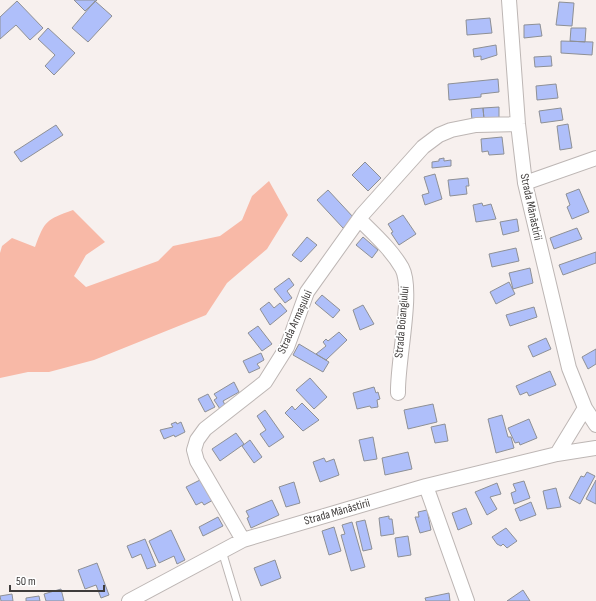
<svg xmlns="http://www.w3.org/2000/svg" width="596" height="601" font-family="'Sofia Sans Condensed',sans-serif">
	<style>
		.green { fill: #f8b9a7 }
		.building { fill: #afbffa; stroke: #8e9095 }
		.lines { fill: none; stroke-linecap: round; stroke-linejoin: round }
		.lane-casing { stroke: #bdb6b4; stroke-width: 9 }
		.street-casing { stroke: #bdb6b4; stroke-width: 16 }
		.lane { stroke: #fff; stroke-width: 7 }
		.street { stroke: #fff; stroke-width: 14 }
		.labels { text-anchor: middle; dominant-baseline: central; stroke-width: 3.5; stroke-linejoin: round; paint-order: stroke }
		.street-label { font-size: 12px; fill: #3f3c3b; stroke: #fff }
	</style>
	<rect width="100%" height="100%" fill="#f7f0ee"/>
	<path class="green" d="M269 181 288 215 267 249 227 283 206 315 94 360 49 372H28L0 378V253L2 246 12 238 35 247C45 220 46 220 73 210L105 242 86 255 74 276 86 287 158 261 173 246 220 236 242 220 252 196Z"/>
	<path class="building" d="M74 0H97L85 11Z
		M17 1 43 28 30 40 16 25 0 39V17Z
		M95 1 112 16 88 42 72 28Z
		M559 2 574 3 572 26 556 25Z
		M490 18 492 33 467 35 466 20Z
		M540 24 542 36 524 38V25Z
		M48 28 75 53 54 75 45 66 55 55 38 39Z
		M571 28H586L585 42 570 41Z
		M561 41 593 42 592 55 561 53Z
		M496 45 497 55 481 60V56L474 57 473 49Z
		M551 56 552 66 535 67 534 57Z
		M498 79 499 92 481 94V97L449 100 448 84Z
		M556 84 558 98 537 100 536 86Z
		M499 107V118L484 119 483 108Z
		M483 108 484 119 472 120 471 109Z
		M561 108 563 120 541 123 539 111Z
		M568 124 572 148 560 150 557 126Z
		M56 125 63 135 21 162 14 152Z
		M502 137 504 154 489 155 488 151 482 152 481 139Z
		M444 158V161L451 160V166L432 168V162L439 161V159Z
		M365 162 381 178 368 191 352 175Z
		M435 174 442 199 425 205 422 195 429 193 424 177Z
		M468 178 469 186H466L467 194 450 196 448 180Z
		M579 189 589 212 572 219 567 207 570 205 566 194Z
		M328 190 354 218 343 228 317 200Z
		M482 203 483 206 491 204 496 219 476 222 473 205Z
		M403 215 416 234 399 245 391 233 393 232 388 224Z
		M517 219 519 231 503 235 500 222Z
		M577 228 582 239 554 249 550 238Z
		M307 237 317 245 301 262 292 255Z
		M363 237 378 250 372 258 356 245Z
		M516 248 519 261 492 267 489 254Z
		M596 252V263L563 275 559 265Z
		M530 268 533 283 513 289 509 273Z
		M289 278 294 285 287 291 292 298 285 303 274 289Z
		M509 282 515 294 496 304 490 292Z
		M322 295 340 310 333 318 315 303Z
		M269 302 274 308 280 303 287 311 270 325 260 309Z
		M363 305 374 324 360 330 353 310Z
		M534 307 537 317 510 326 506 315Z
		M258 326 272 344 262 351 248 333Z
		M339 332 347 340 326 360 316 354 326 346 323 342 326 339 328 341Z
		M546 338 551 349 533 357 528 346Z
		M299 344 329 362 323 372 293 355Z
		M596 349V364L588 369 582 357Z
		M261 353 264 360 257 364 260 368 249 373 243 361Z
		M550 371 556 385 529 396 527 392 520 395 516 386Z
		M310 378 327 397 314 409 296 390Z
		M234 382 239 392 223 401 227 409 222 412 214 400 217 398 214 394Z
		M374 387 376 393 378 392 380 399 377 400 378 407 371 408 370 406 357 409 353 393Z
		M208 394 215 407 205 412 198 399Z
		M302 403 319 420 303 431 285 413 292 406 295 410Z
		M433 404 437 422 408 429 404 410Z
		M265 410 284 437 269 447 260 434 266 430 257 416Z
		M502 415 508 437H511L514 448 496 453 488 419Z
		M529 419 537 438 520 445 519 442 515 443 508 428Z
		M176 422 177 424 181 422 185 432 175 437 174 435 164 439 160 430 173 427 171 424Z
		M445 424 448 441 435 443 431 427Z
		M236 433 244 444 220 461 212 449Z
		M373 437 377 459 364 461 359 440Z
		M250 440 262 457 254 463 242 446Z
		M408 452 412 469 385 475 382 458Z
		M324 458 326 462 334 459 339 475 320 482 313 462Z
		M587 472 595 476 580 504 569 498 581 476 584 477Z
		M204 478 215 499 204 505 202 502 196 505 186 487Z
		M596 480V504L586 499Z
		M524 481 530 498 514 504 511 493 516 491 513 484Z
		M294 482 300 503 286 507 279 487Z
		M497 483 501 494 490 497 497 509 487 515 475 492Z
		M556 488 561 507 547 509 543 491Z
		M272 500 279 515 251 528 247 518 249 517 246 511Z
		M531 502 536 515 520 521 515 509Z
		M466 508 472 524 458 530 452 513Z
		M427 510 431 530 420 533 415 517H419L418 512Z
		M389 516V519H392L394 534 381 536 379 518Z
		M218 517 223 526 203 536 199 527Z
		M365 520 372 549 363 551 356 522Z
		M352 522 365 567 351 571 341 535 345 534 342 525Z
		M334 527 341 551 329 555 322 531Z
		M506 528 517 541 507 548 503 544 501 546 497 544 492 537Z
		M171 530 185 560 177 564 174 556 159 563 149 541Z
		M408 536 411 555 398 557 395 538Z
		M145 539 156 566 147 569 141 554 132 558 127 546Z
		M275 560 281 578 261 586 254 568Z
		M97 563 109 595 101 598 96 585 85 589 78 570Z
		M61 589 64 601H46L44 594Z
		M523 590 530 601H507Z
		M449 593 450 601H426L425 598Z
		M12 594 13 601H1L0 596Z
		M39 596 40 601H26V598Z"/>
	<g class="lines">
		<g class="lane-casing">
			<path id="lane" d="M222 551 237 601"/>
		</g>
		<g class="street-casing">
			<path id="street" d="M509 0 518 124 525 183 569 368 585 408 596 425
				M525 183 596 158
				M359 219C374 234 391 249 402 268 414 290 397 362 398 393
				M557 454 596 448
				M426 486 467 601
				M243 540 197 461 194 450 197 440 205 429 265 382 287 347 307 292 362 215 423 147 439 135 451 130 476 125 518 124
				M129 601 243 540 426 486 557 454 585 408"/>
		</g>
		<use href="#lane" class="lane"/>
		<use href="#street" class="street"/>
	</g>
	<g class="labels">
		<g class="street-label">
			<text transform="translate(531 207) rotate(78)">Strada Mănăstirii</text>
			<text transform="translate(295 322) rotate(-66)">Strada Armașului</text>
			<text transform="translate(402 322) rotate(-85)">Strada Boiangiului</text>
			<text transform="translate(337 512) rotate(-16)">Strada Mănăstirii</text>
		</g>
	</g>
	<path d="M10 585v6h94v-6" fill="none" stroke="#3f3c3b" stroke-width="2"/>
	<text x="16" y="585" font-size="12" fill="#3f3c3b" stroke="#ffffff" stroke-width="3" paint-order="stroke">50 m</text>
</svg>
